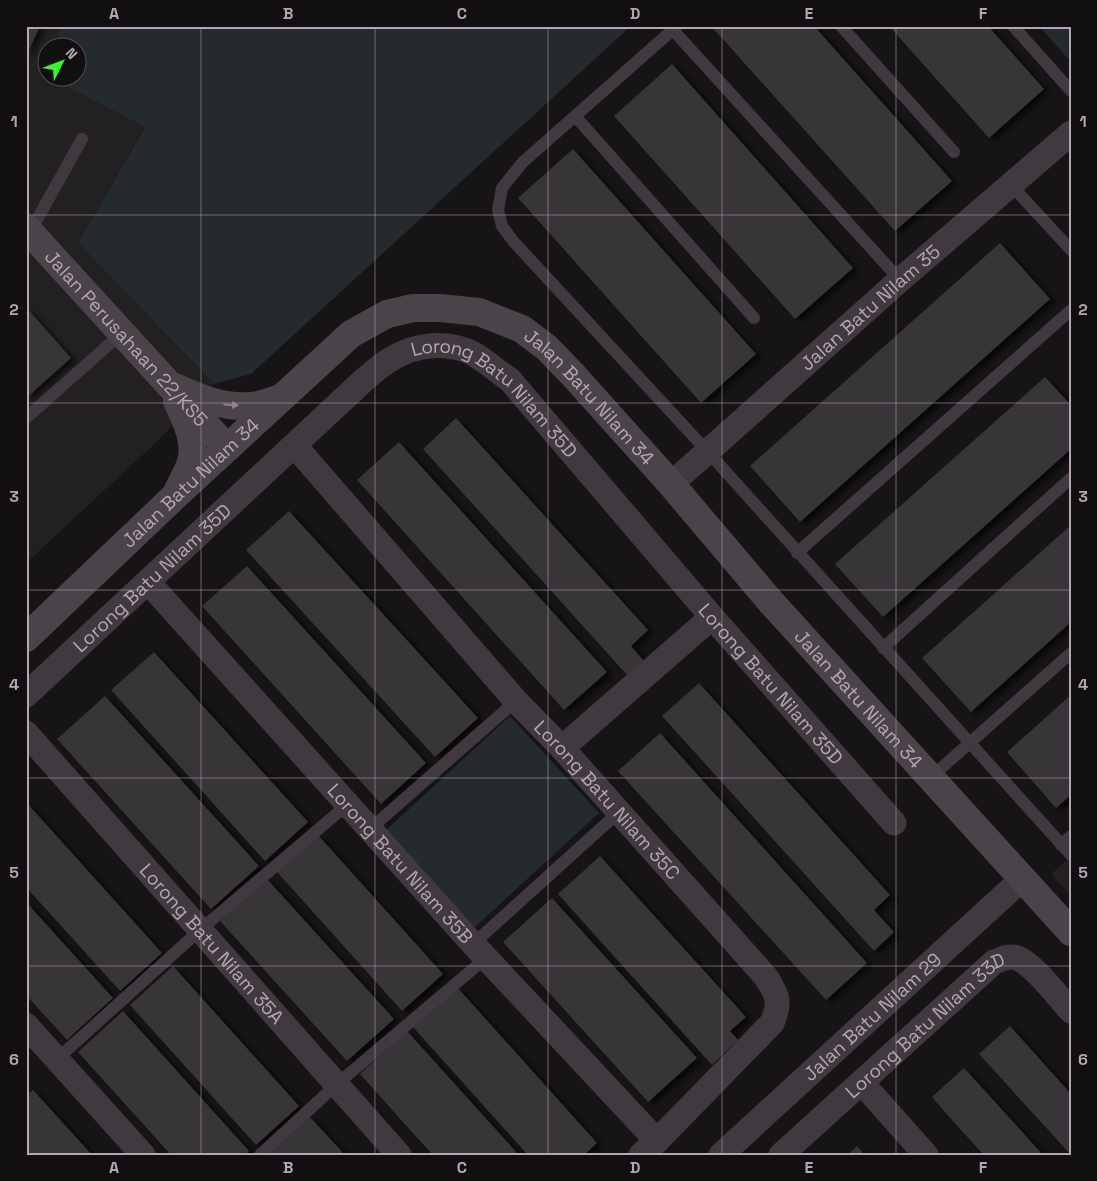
<svg xmlns="http://www.w3.org/2000/svg" width="1097" height="1181" font-family="'Space Grotesk',sans-serif">
	<style>
		.built { fill: #232022 }
		.green { fill: #242a2d }
		.building { fill: #383437; filter: url(#shadow) }
		.lines { fill: none; stroke-linecap: round; stroke-linejoin: round }
		.lane { stroke: #40393f; stroke-width: 12 }
		.street { stroke: #40393f; stroke-width: 25 }
		.secondary { stroke: #4b434a; stroke-width: 28 }
		.oneway { fill: #918390 }
		.grid { fill: none; stroke: #b6a5b6; stroke-width: 1; stroke-opacity: 0.55 }
		.labels { text-anchor: middle; dominant-baseline: central; stroke-width: 5; stroke-linejoin: round; paint-order: stroke }
		.street-label { font-size: 19px; fill: #b6a5b6; stroke: #110f10 }
		.neatline { fill: none; stroke: #b6a5b6; stroke-width: 2 }
		.grid-label { font-size: 16px; text-anchor: middle; font-weight: bold; fill: #b6a5b6 }
	</style>
	<defs>
		<filter id="shadow"><feDropShadow dx="5.5" dy="3" stdDeviation="2.5" flood-color="#0009"/></filter>
	</defs>
	<rect width="100%" height="100%" fill="#161415"/>
	<path class="built" d="M26 26H60L55 47 48 48V78H51L145 126 78 243 214 384 151 447 26 563Z
		M1071 857V896L1051 874Z"/>
	<path class="green" d="M60 26H631L251 374 214 384 78 243 145 127 51 78H78V48L55 47Z
		M1039 26H1071V62Z
		M510 716 599 813 473 929 384 832Z"/>
	<path class="building" d="M26 26H40L26 56Z
		M713 26H814L952 181 895 231 712 27Z
		M889 26H988L1044 89 989 138Z
		M672 64 853 268 795 319 614 116Z
		M573 149 756 354 701 403 518 198Z
		M1000 243 1050 299 800 522 750 466Z
		M26 307 71 358 26 398Z
		M1045 377 1071 405V449L883 617 835 564Z
		M456 418 648 630 631 646 644 661 628 676 423 449Z
		M399 442 607 672 564 710 357 480Z
		M289 511 478 718 435 757 246 550Z
		M1071 525V622L971 712 922 658Z
		M247 566 426 763 381 804 202 606Z
		M154 652 308 822 265 861 111 690Z
		M699 683 890 895 874 910 894 932 874 951 662 716Z
		M1071 695V795L1056 808 1007 752Z
		M105 696 259 866 211 909 57 739Z
		M660 733 867 963 826 1000 618 771Z
		M26 802 162 953 120 991 26 887Z
		M318 835 443 974 402 1011 277 872Z
		M600 856 746 1017 730 1031 738 1040 712 1065 558 894Z
		M267 879 394 1019 347 1061 220 921Z
		M552 898 697 1058 648 1102 503 942Z
		M26 902 113 998 67 1040 26 995Z
		M173 966 299 1106 256 1145 130 1005Z
		M457 987 597 1143 584 1155H528L413 1027Z
		M123 1011 249 1151 245 1155H171L78 1052Z
		M1010 1026 1071 1094V1155L979 1054Z
		M407 1031 519 1155H433L411 1131 360 1074Z
		M964 1068 1006 1114 1043 1155H984L959 1128 932 1097Z
		M33 1090 84 1146 92 1155H26V1096Z
		M310 1117 345 1155H269Z
		M857 1146 865 1155H848Z"/>
	<g class="lines">
		<path class="lane" d="M677 26 523 162 502 188 498 210 502 226 513 241 707 451 1071 855
			M841 26 954 152
			M1013 26 1071 91
			M673 30 900 280
			M575 116 754 318
			M1011 185 1071 250
			M30 232 82 139
			M26 418 122 333
			M797 553 1071 310
			M883 648 1071 478
			M930 778 1071 653
			M370 829 516 701
			M1061 845 1071 836
			M473 944 619 812
			M57 1059 200 930 348 804
			M260 1155 337 1084 486 958"/>
		<g class="street">
			<path id="s1" d="M295 446 516 701 562 748 766 977C778 996 781 1002 772 1023L657 1141 641 1155"/>
			<path id="s2" d="M671 484 900 280 1071 133"/>
			<path id="s3" d="M148 582 473 944 657 1141"/>
			<path id="s4" d="M26 695 365 379C374 372 383 363 393 358 417 344 447 341 472 353 485 360 498 372 510 380L712 617 894 823"/>
			<path id="s5" d="M26 733 399 1155"/>
			<path d="M562 748 712 617"/>
			<path d="M26 1025 143 1155"/>
			<path d="M862 1083 926 1155"/>
			<path id="s6" d="M721 1155 1022 879"/>
			<path id="s7" d="M781 1155 994 962C1002 959 1009 955 1017 958 1034 964 1058 997 1071 1011"/>
		</g>
		<g class="secondary">
			<path id="s8" d="M26 228 227 448"/>
			<path d="M175 387C199 398 223 408 250 406 260 406 271 401 280 398"/>
			<path d="M177 401C186 420 198 444 190 465 187 473 182 482 178 490"/>
			<path id="s9" d="M26 638 176 495 351 334 387 314 413 308H440L479 312 522 329 547 348 574 376 671 484 770 601 1071 932"/>
		</g>
	</g>
	<defs><path id="oneway-solid" d="M-6-.8H1V-3.2L6.5 0L1 3.2V.8H-6Z" transform="scale(1.25)"/></defs>
	<use class="oneway" href="#oneway-solid" transform="translate(231 405) rotate(4)"/>
	<path class="grid" d="M201 26V1155M375 26V1155M548 26V1155M722 26V1155M896 26V1155M26 215H1071M26 403H1071M26 590H1071M26 778H1071M26 966H1071"/>
	<g class="labels">
		<g class="street-label">
			<text stroke="none"><textPath href="#s2" startOffset="266">Jalan Batu Nilam 35</textPath></text>
			<text stroke="none"><textPath href="#s8" startOffset="149">Jalan Perusahaan 22/KS5</textPath></text>
			<text stroke="none"><textPath href="#s9" startOffset="721">Jalan Batu Nilam 34</textPath></text>
			<text stroke="none"><textPath href="#s4" startOffset="622">Lorong Batu Nilam 35D</textPath></text>
			<text stroke="none"><textPath href="#s9" startOffset="226">Jalan Batu Nilam 34</textPath></text>
			<text stroke="none"><textPath href="#s4" startOffset="172">Lorong Batu Nilam 35D</textPath></text>
			<text stroke="none"><textPath href="#s4" startOffset="1028">Lorong Batu Nilam 35D</textPath></text>
			<text stroke="none"><textPath href="#s9" startOffset="1126">Jalan Batu Nilam 34</textPath></text>
			<text stroke="none"><textPath href="#s1" startOffset="472">Lorong Batu Nilam 35C</textPath></text>
			<text stroke="none"><textPath href="#s3" startOffset="378">Lorong Batu Nilam 35B</textPath></text>
			<text stroke="none"><textPath href="#s5" startOffset="281">Lorong Batu Nilam 35A</textPath></text>
			<text stroke="none"><textPath href="#s6" startOffset="205">Jalan Batu Nilam 29</textPath></text>
			<text stroke="none"><textPath href="#s7" startOffset="194">Lorong Batu Nilam 33D</textPath></text>
		</g>
	</g>
	<rect width="1097" height="1181" fill="none" stroke="#110f10" stroke-width="55"/>
	<g transform="translate(62 62) rotate(48)"><circle r="24" fill="#110f10" stroke="#534b52"/>
	<path d="M0-4L9 19L0 12L-9 19Z" fill="#38f42d"/>
	<text y="-8" font-size="14" font-weight="bold" text-anchor="middle" fill="#b6a5b6">N</text>
	</g>
	<rect x="28" y="28" width="1042" height="1126" class="neatline"/>
	<g class="grid-label">
		<text x="114" y="19">A</text>
		<text x="288" y="19">B</text>
		<text x="462" y="19">C</text>
		<text x="635" y="19">D</text>
		<text x="809" y="19">E</text>
		<text x="983" y="19">F</text>
		<text x="14" y="127">1</text>
		<text x="1083" y="127">1</text>
		<text x="14" y="315">2</text>
		<text x="1083" y="315">2</text>
		<text x="14" y="502">3</text>
		<text x="1083" y="502">3</text>
		<text x="14" y="690">4</text>
		<text x="1083" y="690">4</text>
		<text x="14" y="878">5</text>
		<text x="1083" y="878">5</text>
		<text x="14" y="1065">6</text>
		<text x="1083" y="1065">6</text>
		<text x="114" y="1173">A</text>
		<text x="288" y="1173">B</text>
		<text x="462" y="1173">C</text>
		<text x="635" y="1173">D</text>
		<text x="809" y="1173">E</text>
		<text x="983" y="1173">F</text>
	</g>
</svg>
